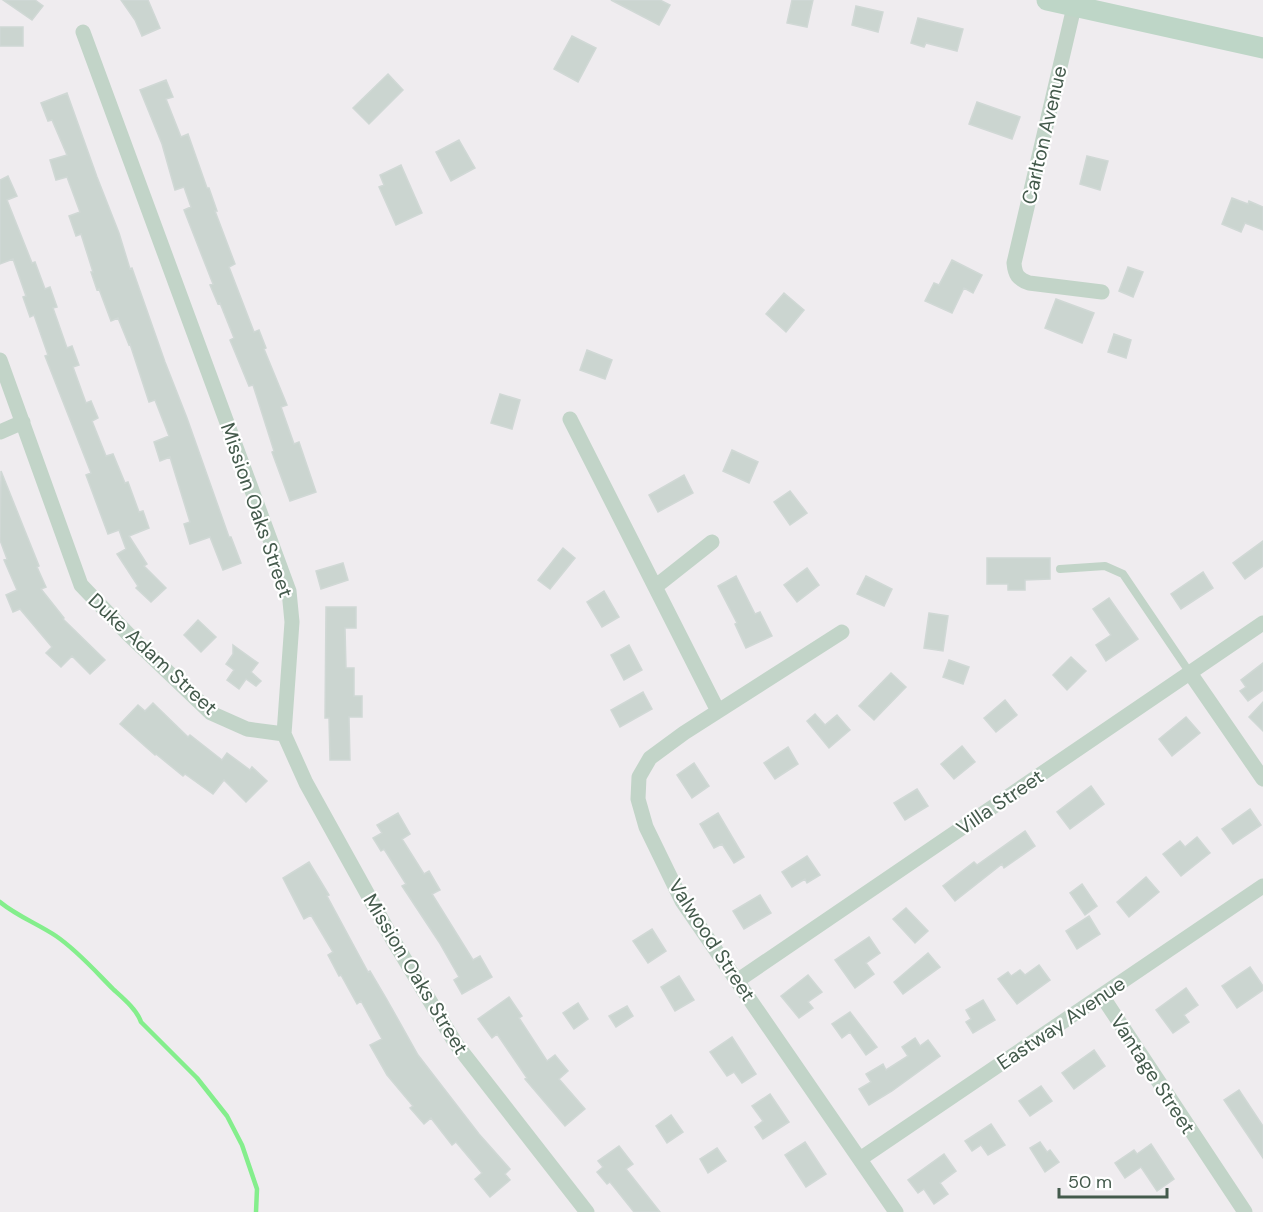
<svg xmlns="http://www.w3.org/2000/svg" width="1263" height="1212" font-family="'DM Sans',sans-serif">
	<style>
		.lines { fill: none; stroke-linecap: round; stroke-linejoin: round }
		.stream { stroke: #84ee8c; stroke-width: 4.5 }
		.building { fill: #cbd5d0; stroke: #d0d8d5; stroke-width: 1.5 }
		.lane { stroke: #c2d4c8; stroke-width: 8 }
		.street { stroke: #c2d4c8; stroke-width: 15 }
		.secondary { stroke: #bed6c7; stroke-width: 21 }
		.labels { text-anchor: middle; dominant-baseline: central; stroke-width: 4.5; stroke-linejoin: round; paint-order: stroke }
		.street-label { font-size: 20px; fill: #445a4c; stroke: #fff }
	</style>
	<rect width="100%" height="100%" fill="#efecef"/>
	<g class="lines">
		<path class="stream" d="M0 902C17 916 38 924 56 936 78 951 96 972 114 990 124 999 137 1010 141 1022L197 1078 227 1116 242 1145 257 1189 256 1212"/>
	</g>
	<path class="building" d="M3 0H35L43 6 32 20Z
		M121 0H148L160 28 142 36 135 20Z
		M611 0H660L670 5 659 25Z
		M792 0H813L807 27 787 23Z
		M856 6 883 12 878 32 852 25Z
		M918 18 963 29 957 51 926 43 924 47 911 43Z
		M0 27H23V46H0Z
		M572 36 596 48 578 82 554 69Z
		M388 74 403 90 369 124 353 108Z
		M166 80 173 97 166 99 181 137 188 134 207 188H209L217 211H215L235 264 229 267 254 332 259 330 266 348 264 349 287 405 281 407 294 444 299 442 316 492 290 501 272 452 274 451 253 385 249 386 237 357 230 340 234 338 220 303 218 304 210 285 213 284 184 210 191 207 184 187 175 190 162 144 140 90Z
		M67 93 97 177 119 233 130 269 132 268 165 362 187 418 229 537H231L241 563 223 570 210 537 190 544 184 524 190 522 170 457 160 461 154 442 169 436 155 400 149 402 130 344 129 345 118 318 111 321 99 289 97 290 91 272H93L81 234 76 236 69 216 80 212 67 177 56 180 50 160 67 155 52 120 48 121 41 103Z
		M977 102 1020 117 1012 139 969 124Z
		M459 140 475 168 451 181 436 152Z
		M1087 156 1108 161 1100 190 1080 184Z
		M401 165 422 213 396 225 379 187 384 185 380 175Z
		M8 176 17 196 7 200 32 263 35 262 45 289 50 287 57 307 53 308 67 348 72 346 79 365 73 367 86 403 91 401 98 418 92 421 106 456 113 454 125 483 128 482 139 512 143 511 149 528 129 536 147 564 144 566 166 588 151 602 136 588 138 586 117 554 126 549 119 530 108 534 86 475 91 473 45 356 48 355 34 315 30 317 23 297 26 296 13 259 0 264V180Z
		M1232 198 1248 204 1249 201 1263 207V230L1245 223 1241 232 1222 224Z
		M952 260 982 275 973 293 964 288 952 313 925 301 934 283 939 285Z
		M1128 267 1143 272 1133 297 1119 291Z
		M784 293 804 310 786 332 766 314Z
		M1056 299 1094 313 1082 343 1045 328Z
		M1114 334 1131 340 1126 358 1108 352Z
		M587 350 612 360 605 379 580 370Z
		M500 394 520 400 512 429 491 423Z
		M732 450 758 462 749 483 723 471Z
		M1 471 39 566 37 567 46 587 41 589 64 618 63 619 105 660 90 674 72 656 61 667 46 653 52 647 20 609 13 612 6 595 17 590 4 560 7 559 0 540Z
		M684 475 693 493 658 512 649 495Z
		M790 491 807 513 790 525 774 502Z
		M1263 541V566L1245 579 1233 563Z
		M563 548 575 558 550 589 538 580Z
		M987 558H1050V579L1025 580V590H1008V584H987Z
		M343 563 348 580 321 589 316 571Z
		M807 568 819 585 797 602 784 585Z
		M1203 572 1213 588 1181 609 1171 594Z
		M736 576 755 614 760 612 772 636 746 648 735 624 737 623 718 586Z
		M866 576 892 589 884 606 857 594Z
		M604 591 619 617 602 627 587 602Z
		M1109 598 1138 639 1106 661 1096 645 1111 635 1093 609Z
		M326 607H356V628H345L346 668H354V696H362V717H349L350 760H330L329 718H325Z
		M929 613 948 616 943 651 924 648Z
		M198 620 216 637 201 652 184 635Z
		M233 645 258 663 251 672 261 681 256 686 246 679 239 689 227 680 234 670 226 664 233 654Z
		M629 645 642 670 624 680 611 655Z
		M1071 657 1086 671 1067 690 1053 675Z
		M949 660 969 667 963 684 943 677Z
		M1263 663V690L1248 701 1240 691 1246 687 1241 680Z
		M891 673 906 687 874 720 859 706Z
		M643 692 652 709 620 727 611 710Z
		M1005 700 1017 715 996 732 984 718Z
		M1263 702V731L1249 717Z
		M153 703 188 737 190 735 222 760 227 753 250 770 252 767 267 781 246 802 224 780 213 794 185 774 183 776 156 754 155 755 120 724 138 705 145 711Z
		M815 714 825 725 837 715 850 730 829 748 807 721Z
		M1186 717 1200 733 1172 756 1159 739Z
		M962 746 975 762 954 779 941 764Z
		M788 747 798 764 775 779 764 763Z
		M694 763 709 786 692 798 677 775Z
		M1091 786 1104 804 1070 829 1057 812Z
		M917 789 928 806 905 820 894 803Z
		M1250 809 1261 825 1233 844 1222 829Z
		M398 813 410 834 402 839 424 874 429 871 440 890 432 894 473 960 480 956 492 977 462 994 454 980 459 977 439 942 402 886 406 884 384 849 381 851 373 838 382 833 377 825Z
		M718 813 744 857 734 863 722 844 714 848 700 824Z
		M1025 831 1035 846 1004 868 1002 864 955 901 943 886 974 862 977 865Z
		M1197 837 1210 853 1181 876 1163 854 1180 841 1185 847Z
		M807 856 820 875 807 883 805 879 792 887 782 872Z
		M309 862 329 895 327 896 368 972 370 971 386 998 418 1055 479 1134 510 1169 505 1174 510 1180 490 1197 475 1179 482 1173 456 1142 452 1145 431 1118 424 1124 410 1108 413 1106 387 1075 370 1045 382 1039 361 1001 357 1004 341 975 339 976 328 955 333 952 311 915 304 919 283 878Z
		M1146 877 1159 892 1129 917 1117 902Z
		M1082 884 1097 906 1085 915 1070 893Z
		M760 895 771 913 744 929 733 911Z
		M906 908 928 931 915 943 893 919Z
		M1089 916 1100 934 1077 949 1066 931Z
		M652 929 666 951 648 963 633 941Z
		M869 937 880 953 866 963 874 974 855 988 835 960Z
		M928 953 940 967 903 994 894 982Z
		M1039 965 1050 980 1017 1004 998 979 1008 972 1011 976 1020 970 1025 975Z
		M1250 967 1263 986V990L1237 1008 1222 986Z
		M808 975 822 992 808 1002 813 1008 799 1018 781 996Z
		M679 976 694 1000 675 1011 661 987Z
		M1186 988 1198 1005 1184 1015 1189 1022 1173 1033 1156 1010Z
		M509 997 522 1016 519 1018 547 1061 555 1055 568 1071 559 1079 585 1109 565 1126 525 1079 527 1078 497 1034 492 1038 478 1019Z
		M983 1000 995 1020 973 1033 966 1022 971 1019 966 1010Z
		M578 1003 588 1019 574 1029 563 1013Z
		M627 1006 633 1016 616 1027 609 1016Z
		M850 1012 877 1047 866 1055 850 1032 842 1038 832 1024Z
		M732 1037 756 1074 742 1083 734 1072 727 1076 710 1052Z
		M915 1038 920 1046 928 1040 940 1056 892 1091 869 1105 859 1089 871 1082 866 1074 883 1064 886 1070 908 1056 902 1047Z
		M1094 1050 1105 1066 1074 1089 1062 1073Z
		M1041 1086 1052 1101 1030 1116 1019 1101Z
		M1239 1090 1263 1126V1158L1224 1100Z
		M770 1094 789 1122 763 1139 755 1127 763 1121 752 1106Z
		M671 1115 683 1132 667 1143 656 1126Z
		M991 1124 1005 1145 988 1155 981 1145 972 1151 965 1141Z
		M805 1142 826 1174 806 1187 785 1155Z
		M1040 1142 1047 1152 1050 1150 1059 1162 1045 1172 1030 1148Z
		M1151 1144 1174 1179 1157 1191 1141 1167 1125 1178 1115 1163 1134 1150 1137 1154Z
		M619 1146 633 1164 626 1169 660 1212H634L610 1182 607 1184 597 1172 603 1167 598 1161Z
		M717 1148 726 1161 708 1173 700 1159Z
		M944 1154 956 1171 940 1183 948 1194 934 1204 924 1189 918 1193 908 1180Z"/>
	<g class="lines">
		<path class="lane" d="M1060 569 1105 566 1123 574 1190 673"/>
		<path class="street" d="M1074 7 1014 263C1015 275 1018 279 1029 283L1102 292
			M83 32 289 591 292 622 284 734 306 783 393 940 456 1044 587 1212
			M0 360 81 585 128 634 211 713 247 729 284 734
			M570 419 718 711
			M0 432 23 422
			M655 587 712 542
			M842 632 684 733 650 758 639 777 638 799 646 827 682 901 896 1212
			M1190 673 1263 779
			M737 981 1263 623
			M1102 996 1245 1212
			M860 1159 1263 886"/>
		<path class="secondary" d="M1047 0 1263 48"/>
	</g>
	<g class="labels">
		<g class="street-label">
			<text transform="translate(1044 135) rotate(-77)">Carlton Avenue</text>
			<text transform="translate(257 510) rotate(71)">Mission Oaks Street</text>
			<text transform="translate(153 654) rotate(43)">Duke Adam Street</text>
			<text transform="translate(1000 802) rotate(-34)">Villa Street</text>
			<text transform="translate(712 940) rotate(57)">Valwood Street</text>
			<text transform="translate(416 974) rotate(59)">Mission Oaks Street</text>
			<text transform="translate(1061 1023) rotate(-34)">Eastway Avenue</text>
			<text transform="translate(1153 1074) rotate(57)">Vantage Street</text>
		</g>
	</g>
	<path d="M1059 1188v9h108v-9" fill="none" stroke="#445a4c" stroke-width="3"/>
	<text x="1068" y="1188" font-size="18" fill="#445a4c" stroke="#ffffff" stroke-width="4.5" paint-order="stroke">50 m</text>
</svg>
